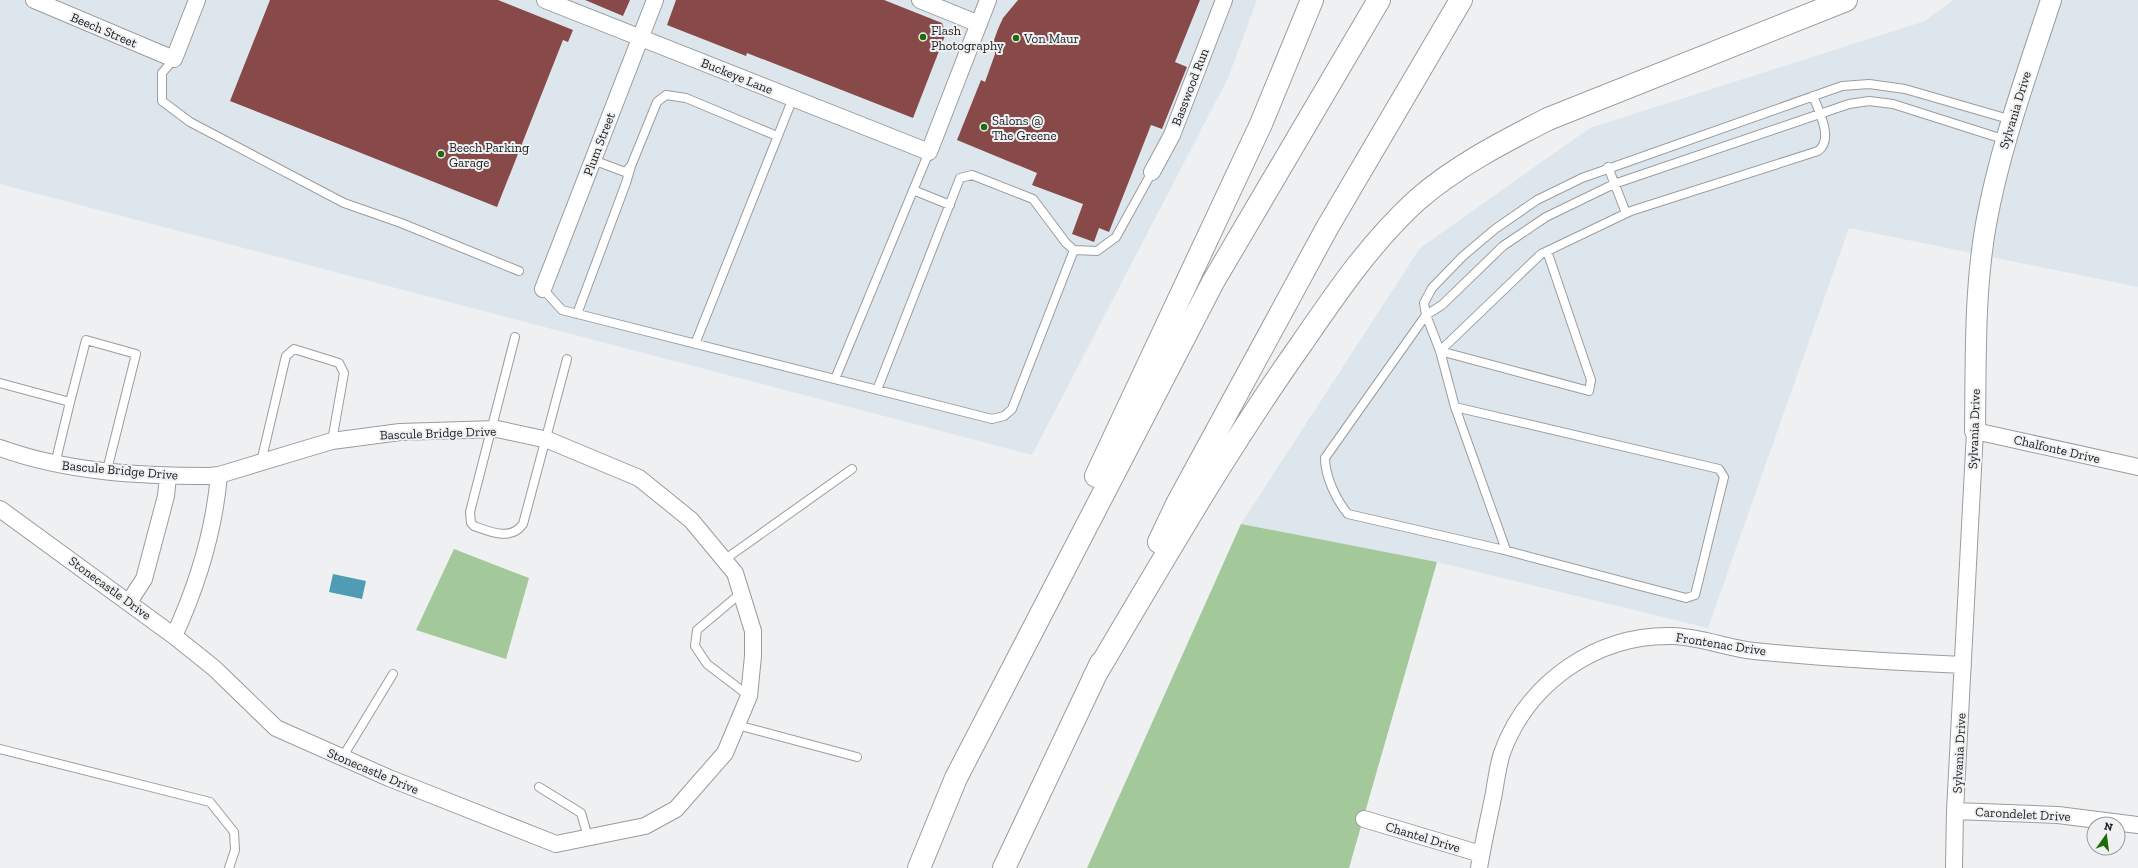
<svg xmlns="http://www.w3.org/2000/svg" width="2138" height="868" font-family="'Zilla Slab',serif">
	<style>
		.built { fill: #dee6ed }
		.green { fill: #a3c99b }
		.water { fill: #509cb5 }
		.building { fill: #874a49 }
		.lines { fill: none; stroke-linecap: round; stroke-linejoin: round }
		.service-casing { stroke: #9a9c9e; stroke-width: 10 }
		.minor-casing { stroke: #9a9c9e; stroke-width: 18 }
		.tertiary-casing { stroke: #9a9c9e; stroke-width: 22 }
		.motorway-casing { stroke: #9a9c9e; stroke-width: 24 }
		.service { stroke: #fff; stroke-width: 8 }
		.minor { stroke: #fff; stroke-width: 16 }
		.tertiary { stroke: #fff; stroke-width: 20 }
		.motorway { stroke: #fff; stroke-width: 22 }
		.poi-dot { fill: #1f6a09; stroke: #eef0f1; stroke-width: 1.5 }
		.labels { text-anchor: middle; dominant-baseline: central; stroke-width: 4; stroke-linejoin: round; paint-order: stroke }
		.street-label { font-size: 13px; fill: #1b1c1d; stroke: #eef0f1 }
		.poi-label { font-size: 13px; fill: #1b1c1d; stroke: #eef0f1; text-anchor: start }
	</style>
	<rect width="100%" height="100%" fill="#eef0f1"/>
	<path class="built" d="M0 0H1257L1228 78 1032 455 0 184Z
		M1953 0H2138V287L1849 228 1708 628 1437 562 1241 524 1420 248 1590 128 1925 21Z"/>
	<path class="green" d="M1241 524 1437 562 1349 868H1087Z
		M454 549 529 578 506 659 416 630Z"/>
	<path class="water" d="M333 574 366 581 362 599 329 592Z"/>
	<path class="building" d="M270 0H498L573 30 568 42 563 40 497 207 230 101Z
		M585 0H630L623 16Z
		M676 0H884L942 23 946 33 913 118 747 53 746 56 667 25Z
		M1018 0H1200L1175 62 1187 67 1162 129 1151 125 1109 232 1099 228 1094 242 1072 234 1083 204 1032 185 1037 173 957 140 981 80 985 82 995 54 994 40 998 29 1003 18Z"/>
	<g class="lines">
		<g class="service-casing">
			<path id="service" d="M174 59 162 73V101L190 122 344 203 401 223 519 271
				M2006 140 1893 104 1869 101 1849 104 1614 184 1546 217 1503 246 1442 305 1426 315 1325 458C1325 476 1336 500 1348 514L1500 549 1686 598 1695 595 1724 477 1719 469 1455 407 1440 351 1426 315 1424 303 1432 288 1463 256 1495 229 1537 200 1582 178 1842 86 1869 84 1905 89 2012 120
				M593 160 625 172 631 166 657 102 666 95 686 98 777 136
				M1608 167 1626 213
				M913 190 950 205
				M543 289 562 310 992 419 1004 416 1012 409 1074 250 1097 251 1116 237 1152 172
				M577 314 626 183 631 166
				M515 337 470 512 471 523 474 526C490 532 511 541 523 524L567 359
				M695 344 793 98
				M1440 351 1541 254 1631 211 1818 151C1834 140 1819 111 1813 96
				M1440 351 1589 391 1591 380 1547 251
				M835 379 929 152
				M0 383 70 402 55 464
				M877 390 960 178 972 175 1033 199 1066 243 1074 250
				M70 402 86 340 136 354 107 470
				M1455 407 1506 550
				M261 462 286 356 294 349 339 363 344 373 332 441
				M724 560 852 469
				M741 593 697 630 695 646 707 664 749 696
				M737 725 857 757
				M0 749 210 802 234 832 235 850 229 868
				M342 758 393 674
				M539 787 581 813 588 837"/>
		</g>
		<g class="minor-casing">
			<path id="minor" d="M34 0 174 59 197 0
				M545 0 929 152 988 0
				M920 0 979 24
				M1152 172 1172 135 1224 0
				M543 289 655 0
				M0 448C66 472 139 476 209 476L219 475 332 441 400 432 497 429 548 440 639 478 691 520 735 573 753 631V656L749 696 725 753 676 809 645 826 556 844 389 778 276 728 214 668 174 636 0 509
				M129 602 144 579 166 496 168 476
				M174 636C198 584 214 532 219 475
				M1955 811 2058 815 2138 825
				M1364 819 1481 854
				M1479 868C1483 843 1489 818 1494 793 1496 780 1498 766 1502 753 1528 682 1597 634 1673 636 1701 637 1727 648 1754 651 1824 658 1893 662 1963 665
				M1954 868 1955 811 1975 431 2138 467"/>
		</g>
		<g class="tertiary-casing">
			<path id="tertiary" d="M1975 431C1976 362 1974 292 1986 224 2000 147 2027 74 2051 0"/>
		</g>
		<g class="motorway-casing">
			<path id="motorway" d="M1096 476 1261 124 1312 0
				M1159 542 1177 504 1327 228 1461 0
				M1094 677C1161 564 1226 450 1302 343 1337 292 1371 242 1417 200 1456 166 1503 142 1548 119L1846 0
				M919 868 956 778 1213 282 1379 0
				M1004 868 1101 663"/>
		</g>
		<use href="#service" class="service"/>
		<use href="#minor" class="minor"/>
		<use href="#tertiary" class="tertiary"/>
		<use href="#motorway" class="motorway"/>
	</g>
	<g class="poi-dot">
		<circle cx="923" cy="37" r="4"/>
		<circle cx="1016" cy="38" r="4"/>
		<circle cx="984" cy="127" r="4"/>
		<circle cx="441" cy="154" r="4"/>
	</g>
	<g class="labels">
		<g class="street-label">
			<text transform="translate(104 30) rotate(23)">Beech Street</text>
			<text transform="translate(737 76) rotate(22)">Buckeye Lane</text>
			<text transform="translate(1190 87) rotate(-69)">Basswood Run</text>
			<text transform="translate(2015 110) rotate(-73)">Sylvania Drive</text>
			<text transform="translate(599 144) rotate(-69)">Plum Street</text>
			<text transform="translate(1974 429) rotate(-88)">Sylvania Drive</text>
			<text transform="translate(438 433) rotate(-2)">Bascule Bridge Drive</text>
			<text transform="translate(2057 449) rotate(13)">Chalfonte Drive</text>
			<text transform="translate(120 470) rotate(5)">Bascule Bridge Drive</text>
			<text transform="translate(110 588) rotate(36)">Stonecastle Drive</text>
			<text transform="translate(1721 644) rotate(9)">Frontenac Drive</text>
			<text transform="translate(1959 753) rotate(-87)">Sylvania Drive</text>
			<text transform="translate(373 771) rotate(23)">Stonecastle Drive</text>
			<text transform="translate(2023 814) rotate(3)">Carondelet Drive</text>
			<text transform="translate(1423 837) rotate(17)">Chantel Drive</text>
		</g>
		<g class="poi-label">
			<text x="931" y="30">Flash<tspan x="931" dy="15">Photography</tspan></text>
			<text x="1024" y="38">Von Maur</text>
			<text x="992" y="120">Salons @<tspan x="992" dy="15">The Greene</tspan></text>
			<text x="449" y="147">Beech Parking<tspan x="449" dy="15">Garage</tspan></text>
		</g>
	</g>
	<g transform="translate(2106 836) rotate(14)"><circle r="19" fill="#eef0f1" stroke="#9a9b9c"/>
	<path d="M0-3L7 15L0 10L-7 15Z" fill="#1f6a09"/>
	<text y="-6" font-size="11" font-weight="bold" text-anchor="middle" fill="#1b1c1d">N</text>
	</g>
</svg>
